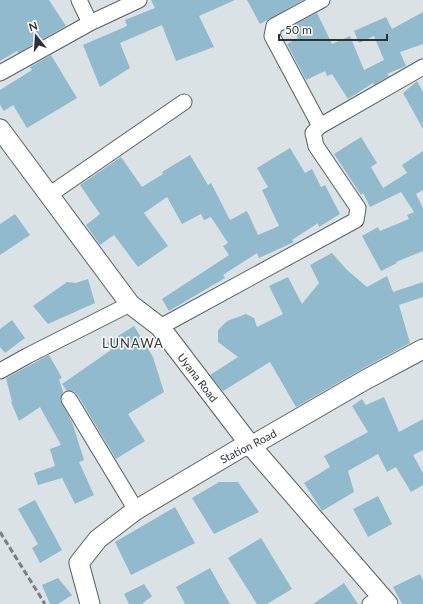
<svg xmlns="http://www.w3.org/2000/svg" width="423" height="604" font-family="Lato,sans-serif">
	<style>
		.building { fill: #91bacc }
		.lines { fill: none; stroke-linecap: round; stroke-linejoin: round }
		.minor-casing { stroke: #575e62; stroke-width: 17 }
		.tertiary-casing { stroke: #575e62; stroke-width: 21 }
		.minor { stroke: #fff; stroke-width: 15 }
		.tertiary { stroke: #fff; stroke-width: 19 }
		.rail { stroke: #7a7f82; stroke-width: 3; stroke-dasharray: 6 3; stroke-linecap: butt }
		.labels { text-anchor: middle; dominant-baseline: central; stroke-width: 3; stroke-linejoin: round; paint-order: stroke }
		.street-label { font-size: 11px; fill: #2e3133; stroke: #fff }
		.quarter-label { font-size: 13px; letter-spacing: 1px; fill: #31383b; stroke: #fff }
	</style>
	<rect width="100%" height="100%" fill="#dae2e6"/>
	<path class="building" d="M0 0H49L66 26 18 53 17 51 0 61Z
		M151 0H235L199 16 214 47 176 61 162 25 120 43 130 68 100 87 83 45 127 26 125 20 155 8Z
		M247 0H303L260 24Z
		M423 12V44L400 52 406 66 387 74 389 76 374 85 373 83 348 99 332 74 327 76 325 71 306 80 287 44 298 38 292 26 317 13 332 44 350 36 364 70 384 60 374 36 359 43 354 31 386 17 392 29Z
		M51 55 77 98 27 128 13 105 4 111 0 105V90L32 70 30 67Z
		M417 81 423 92V129L403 93Z
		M361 137 377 163 371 167 383 188 407 173 402 165 423 151V190L416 194 423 208V251L396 262 397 263 381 271 362 236 378 227 380 231 409 219 407 215 414 212 401 192 370 207 363 193 361 195 334 154Z
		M290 148 305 173 312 169 321 187 325 185 340 214 319 227 318 223 292 240 294 242 259 258 257 253 223 275 225 278 169 311 162 299 229 255 223 246 228 243 211 217 204 220 201 214 182 224 167 197 144 213 168 246 138 267 114 235 100 245 86 225 100 214 80 185 121 157 142 187 163 174 162 172 190 155 208 185 211 183 230 220 247 211 258 235 279 226 262 190 268 187 257 168Z
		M15 214 30 235 0 255V224Z
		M332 253 347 270 367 287 387 276 393 292 423 282V297L399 305 410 343 360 370 296 407 270 362 223 391 210 375 238 357 218 342V330L227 321 246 314 254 318 257 327 283 314 269 286 288 277 302 304 319 283 310 265Z
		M88 279 95 303 48 324 33 306 67 282 76 283Z
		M12 320 25 338 5 353 0 347V329Z
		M134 326 153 357 164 392 128 414 145 441 116 459 77 394 73 391H67L62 384 111 350 107 343Z
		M49 355 62 378 59 379 63 392 60 400 72 422 84 460 79 462 94 495 75 504 62 478 38 485 34 473 55 466 50 449 61 445 40 407 19 421 11 402H12L6 378Z
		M384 397 399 432 423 419V450L413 455 423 473V485L411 492 396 467 387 472 378 454 348 471 354 492 322 511 304 483 330 467 324 456 368 432 352 406 362 399 366 405Z
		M219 482H238L259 512 214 534 192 498Z
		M378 496 392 524 368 537 353 509Z
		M35 500 62 550 40 563 32 548 38 544 18 509Z
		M175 507 195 543 131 575 115 542Z
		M261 538 292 589 267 604H257L228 558Z
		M210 568 230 604H185L176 587Z
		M420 574 423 580V604H402L393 587Z
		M58 578 72 595 58 604H50L42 585Z
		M344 583 358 604H313Z
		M144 584 152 596 142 604H129L124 594Z"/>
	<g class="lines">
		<g class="minor-casing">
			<path id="minor" d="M79 0 90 23
				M0 73 90 23 139 0
				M320 126 272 36 274 26 322 0
				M49 195 184 102
				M160 327 356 220 358 208 316 146 313 133 320 126 423 67
				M0 371 27 356 130 304
				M69 399 136 510
				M370 604 382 597 384 599"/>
		</g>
		<g class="tertiary-casing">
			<g id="tertiary">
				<path id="s1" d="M0 129 130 304 160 327 251 446 388 604"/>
				<path d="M90 604 79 563 98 539 136 510 242 447 251 446 365 380 423 349"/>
			</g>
		</g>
		<use href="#minor" class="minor"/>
		<use href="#tertiary" class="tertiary"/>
		<path class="rail" d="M0 532 45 604"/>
	</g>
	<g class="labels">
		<g class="street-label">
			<text stroke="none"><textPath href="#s1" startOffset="319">Uyana Road</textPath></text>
			<text transform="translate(248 446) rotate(-27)">Station Road</text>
		</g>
		<g class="quarter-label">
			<text x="133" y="343">LUNAWA</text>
		</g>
	</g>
	<g transform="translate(36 36) rotate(343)" stroke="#ffffff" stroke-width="3" paint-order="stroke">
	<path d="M0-3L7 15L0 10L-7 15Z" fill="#2e3133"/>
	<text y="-6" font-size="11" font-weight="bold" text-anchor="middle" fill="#2e3133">N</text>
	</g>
	<path d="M279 34v6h108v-6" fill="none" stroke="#2e3133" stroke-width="2"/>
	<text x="285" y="34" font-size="12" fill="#2e3133" stroke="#ffffff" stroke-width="3" paint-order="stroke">50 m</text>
</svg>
